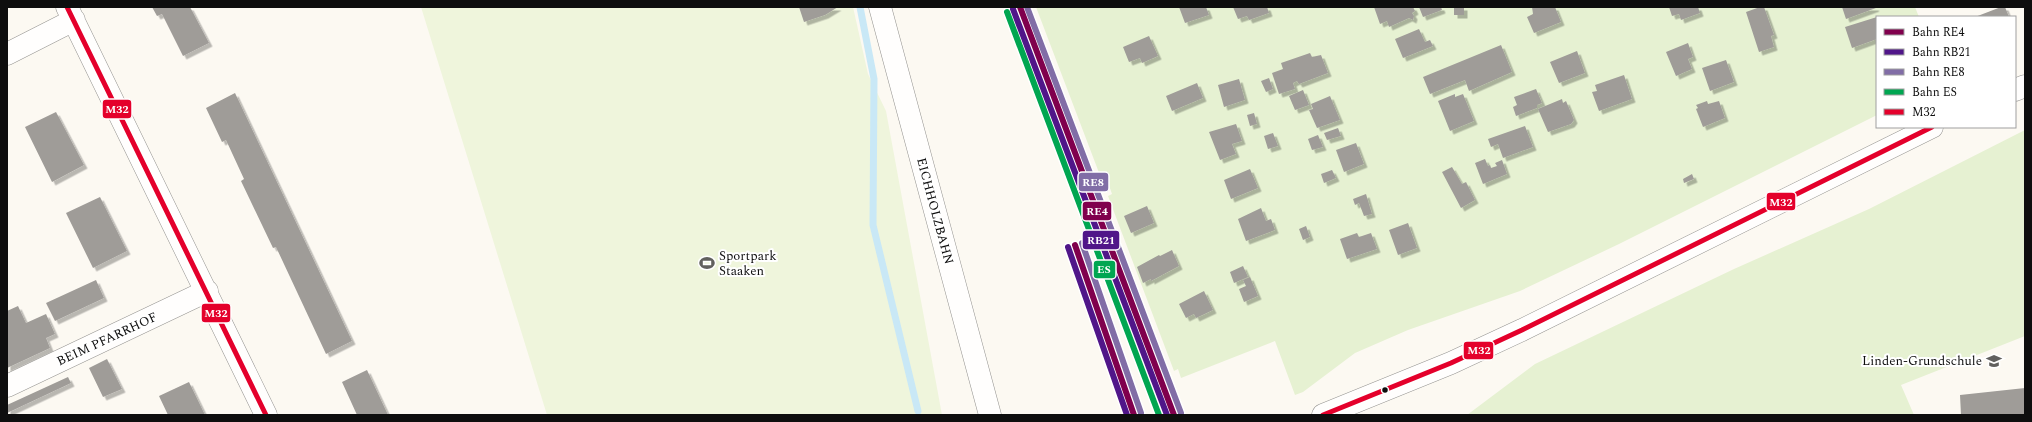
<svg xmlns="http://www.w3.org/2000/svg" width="2032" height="422" font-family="Spectral,serif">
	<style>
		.green { fill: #e6f1d2 }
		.pitch { fill: #eff5dc }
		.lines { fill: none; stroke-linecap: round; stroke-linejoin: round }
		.stream { stroke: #c9e8f6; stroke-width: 7 }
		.building { fill: #9f9c98; filter: url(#shadow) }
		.minor-casing { stroke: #959491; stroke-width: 23 }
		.minor { stroke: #fffefd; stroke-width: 22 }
		.bus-1-casing { stroke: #fff; stroke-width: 8 }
		.bus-1 { stroke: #e4002b; stroke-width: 5 }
		.rail-1-casing { stroke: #fff; stroke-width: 9 }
		.rail-2-casing { stroke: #fff; stroke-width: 9 }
		.rail-3-casing { stroke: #fff; stroke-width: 9 }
		.rail-4-casing { stroke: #fff; stroke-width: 9 }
		.rail-1 { stroke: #80004d; stroke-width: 6 }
		.rail-2 { stroke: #501689; stroke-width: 6 }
		.rail-3 { stroke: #816da6; stroke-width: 6 }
		.rail-4 { stroke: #00a651; stroke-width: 6 }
		.bus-dot { fill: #0e0e0e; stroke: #fff; stroke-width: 1.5 }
		.labels { text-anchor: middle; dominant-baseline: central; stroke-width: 4; stroke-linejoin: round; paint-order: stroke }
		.street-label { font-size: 13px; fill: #0e0e0e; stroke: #fff }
		.poi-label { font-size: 13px; fill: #0e0e0e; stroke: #fff; text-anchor: start }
		.line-badge { stroke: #fff; stroke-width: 1.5 }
		.badge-label { font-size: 11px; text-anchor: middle; font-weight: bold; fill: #fff }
	</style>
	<defs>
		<filter id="shadow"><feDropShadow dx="3.5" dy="3.5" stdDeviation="0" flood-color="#0004"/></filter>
	</defs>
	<rect width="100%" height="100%" fill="#fcf9f2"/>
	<path class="green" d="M1036 7H1915L1919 17H1877V115L1619 244 1520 291 1408 330 1355 353 1303 392 1295 395 1275 341 1181 378 1178 369 1174 371 1108 196 1112 194 1106 177 1101 178Z
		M2025 130V336L1901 385 1914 415H1467L1535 364 1734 269 1869 209Z"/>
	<path class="pitch" d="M421 7H853L868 74 886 111 942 415H547Z"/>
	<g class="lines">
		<path class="stream" d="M860 7 874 79 873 225 918 411"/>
	</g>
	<path class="building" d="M152 7H190L209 43 183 56 162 14 157 16Z
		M799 7H838L825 15 804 22Z
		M1179 7H1206L1209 15 1185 23Z
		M1233 7H1267L1269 13 1249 20 1247 16 1238 19Z
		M1374 7H1413L1415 11 1412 13 1414 16 1413 20 1409 18 1389 27 1387 21 1380 24Z
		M1419 7H1441L1442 10 1423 17Z
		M1454 7H1464V15H1454Z
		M1532 7H1555L1561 22 1534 33 1527 17 1533 14Z
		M1669 7H1698L1700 13 1681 20 1679 14 1672 16Z
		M1760 7H1764L1774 35 1771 36 1774 47 1759 52 1746 12Z
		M1842 7H1875L1876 8 1846 19Z
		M2001 7H2005L2009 17H1975Z
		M1877 17 1876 29 1877 39 1852 48 1845 27Z
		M1419 29 1425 42 1430 40 1433 46 1403 58 1395 39Z
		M1149 36 1158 56 1142 63 1140 58 1129 62 1123 47Z
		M1688 43 1693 57 1688 59 1692 69 1676 76 1666 52Z
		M1501 45 1512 72 1469 91 1465 80 1430 94 1423 77Z
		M1577 51 1585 73 1559 83 1550 62Z
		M1310 53 1312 57 1321 55 1328 73 1299 84 1297 81 1293 83 1295 89 1279 94 1272 73 1283 69 1281 63Z
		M1726 60 1734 82 1710 91 1702 68Z
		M1624 75 1632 99 1599 111 1592 92 1597 91 1595 85Z
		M1269 78 1273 89 1266 92 1261 81Z
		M1239 79 1245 100 1224 107 1218 85Z
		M1197 83 1203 98 1172 111 1166 96Z
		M1536 89 1542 103 1537 105V108L1516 116 1513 107 1517 105 1514 97Z
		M1303 90 1309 105 1295 110 1289 96Z
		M235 93 352 341 326 354 276 247 273 248 241 181 244 179 226 140 222 142 206 108Z
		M1455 94V97L1463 94 1474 121 1450 131 1438 101Z
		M1330 96 1340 120 1317 128 1309 110 1313 109 1311 104Z
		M1562 99 1563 103 1566 101 1574 120 1571 124 1548 132 1538 109Z
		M1707 101 1708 104 1719 101 1725 118 1703 127 1696 109 1698 108 1696 105Z
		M56 112 84 165 52 182 25 127Z
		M1254 113 1257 124 1250 126 1247 115Z
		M1236 124 1242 141 1232 144 1236 154 1220 160 1209 132Z
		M1525 126 1533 147 1503 158 1498 144 1491 147 1488 139Z
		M1338 128 1341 136 1327 140 1324 133Z
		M1273 133 1278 146 1268 149 1264 136Z
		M1318 135 1323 147 1312 150 1308 139Z
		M1356 143 1364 164 1344 172 1336 150Z
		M1485 159 1488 166 1490 165 1491 168 1497 166 1495 163 1502 160 1507 174 1483 184 1475 163Z
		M1452 167 1462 184 1466 182 1475 200 1461 208 1442 172Z
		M1250 169 1258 188 1231 199 1224 180Z
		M1332 170 1336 178 1324 183 1321 174Z
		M1692 174 1694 179 1684 183 1683 179Z
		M1366 194 1372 214 1364 216 1359 203 1355 205 1353 199Z
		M100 197 127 251 93 268 66 213Z
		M1147 206 1154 223 1131 233 1124 216Z
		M1261 208 1266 221 1271 219 1275 230 1246 241 1238 219Z
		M1408 223 1417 248 1398 255 1389 230Z
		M1306 226 1310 237 1303 240 1299 229Z
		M1357 233 1359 237 1371 233 1377 249 1347 259 1340 239Z
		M1172 250 1179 266 1151 281V279L1143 283 1137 267 1159 255 1160 256Z
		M1243 266 1248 277 1234 283 1230 272Z
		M1250 277 1258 296 1244 302 1239 289 1246 286 1243 280Z
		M96 280 104 298 55 321 46 303Z
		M1204 291 1213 310 1196 318 1194 314 1186 318 1179 304Z
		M18 306 26 323 46 314 55 334 46 338 50 348 7 368V311Z
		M107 359 122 389 103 397 89 368Z
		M367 370 388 415H357L342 382Z
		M68 377 71 383 7 413V405Z
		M189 382 205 415H168L159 396Z
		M2025 388V415H1961L1960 395Z"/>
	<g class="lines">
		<g class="minor-casing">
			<path id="minor" d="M67 7 266 415
				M880 7 990 415
				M7 54 74 20
				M2015 90 2025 86
				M7 386 207 291
				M1323 415 1451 363 1522 330 1932 127"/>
		</g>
		<use href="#minor" class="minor"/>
		<g class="bus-1-casing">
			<path id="bus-1" d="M67 7 266 415
				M1323 415 1451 363 1522 330 1932 127"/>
		</g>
		<use href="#bus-1" class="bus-1"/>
		<g class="rail-1-casing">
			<path id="rail-1" d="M1020 7 1174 415
				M1075 245 1134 415"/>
		</g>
		<g class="rail-2-casing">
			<path id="rail-2" d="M1013 9 1167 415
				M1068 247 1127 415"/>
		</g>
		<g class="rail-3-casing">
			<path id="rail-3" d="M1027 7 1181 413
				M1082 243 1141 413"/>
		</g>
		<g class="rail-4-casing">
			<path id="rail-4" d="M1007 12 1159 415"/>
		</g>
		<use href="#rail-1" class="rail-1"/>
		<use href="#rail-2" class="rail-2"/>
		<use href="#rail-3" class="rail-3"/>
		<use href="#rail-4" class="rail-4"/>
	</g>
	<defs>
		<g id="stadium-bare" transform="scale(1.2)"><path d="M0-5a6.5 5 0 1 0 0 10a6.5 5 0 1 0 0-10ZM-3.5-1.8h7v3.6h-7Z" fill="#61605e" stroke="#fff" stroke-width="2.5" paint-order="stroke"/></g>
		<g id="school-bare" transform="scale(1.2)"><path d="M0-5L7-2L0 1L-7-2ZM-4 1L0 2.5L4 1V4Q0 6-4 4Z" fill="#61605e" stroke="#fff" stroke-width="2.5" paint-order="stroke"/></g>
	</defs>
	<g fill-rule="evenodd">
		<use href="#stadium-bare" x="707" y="263"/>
		<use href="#school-bare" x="1994" y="361"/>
	</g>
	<circle class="bus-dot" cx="1385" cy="390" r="3.5"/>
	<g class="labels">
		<g class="street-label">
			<text transform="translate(935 211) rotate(75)">EICHHOLZBAHN</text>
			<text transform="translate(107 339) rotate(-25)">BEIM PFARRHOF</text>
		</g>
		<g class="poi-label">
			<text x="719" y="256">Sportpark<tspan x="719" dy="15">Staaken</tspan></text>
			<text x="1982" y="361" text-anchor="end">Linden-Grundschule</text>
		</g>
	</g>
	<g class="line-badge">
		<rect x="102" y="99" width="30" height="20" rx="4" fill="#e4002b"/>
		<rect x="1078" y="172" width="31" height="20" rx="4" fill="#816da6"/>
		<rect x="1766" y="192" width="30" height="19" rx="4" fill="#e4002b"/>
		<rect x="1082" y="201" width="30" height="20" rx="4" fill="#80004d"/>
		<rect x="1082" y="230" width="38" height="20" rx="4" fill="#501689"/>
		<rect x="1093" y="260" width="23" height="19" rx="4" fill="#00a651"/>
		<rect x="201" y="303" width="30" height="20" rx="4" fill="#e4002b"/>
		<rect x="1463" y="341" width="31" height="19" rx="4" fill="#e4002b"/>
	</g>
	<g class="badge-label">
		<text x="117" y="113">M32</text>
		<text x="1093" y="186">RE8</text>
		<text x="1781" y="206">M32</text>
		<text x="1097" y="215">RE4</text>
		<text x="1101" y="244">RB21</text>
		<text x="1104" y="273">ES</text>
		<text x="216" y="317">M32</text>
		<text x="1479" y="354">M32</text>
	</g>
	<rect width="2032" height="422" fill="none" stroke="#0e0e0e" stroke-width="16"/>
	<rect x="1876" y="16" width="140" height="112" fill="#ffffff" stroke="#9f9f9f"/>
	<rect x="1884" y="29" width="20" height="6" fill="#80004d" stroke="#9f9f9f"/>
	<text x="1912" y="36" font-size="12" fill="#0e0e0e">Bahn RE4</text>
	<rect x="1884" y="49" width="20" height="6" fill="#501689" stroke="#9f9f9f"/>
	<text x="1912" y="56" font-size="12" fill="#0e0e0e">Bahn RB21</text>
	<rect x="1884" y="69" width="20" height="6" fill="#816da6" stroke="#9f9f9f"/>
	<text x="1912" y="76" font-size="12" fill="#0e0e0e">Bahn RE8</text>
	<rect x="1884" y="89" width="20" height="6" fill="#00a651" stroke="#9f9f9f"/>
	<text x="1912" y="96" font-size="12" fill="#0e0e0e">Bahn ES</text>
	<rect x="1884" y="109" width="20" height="6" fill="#e4002b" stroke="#9f9f9f"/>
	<text x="1912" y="116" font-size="12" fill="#0e0e0e">M32</text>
</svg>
